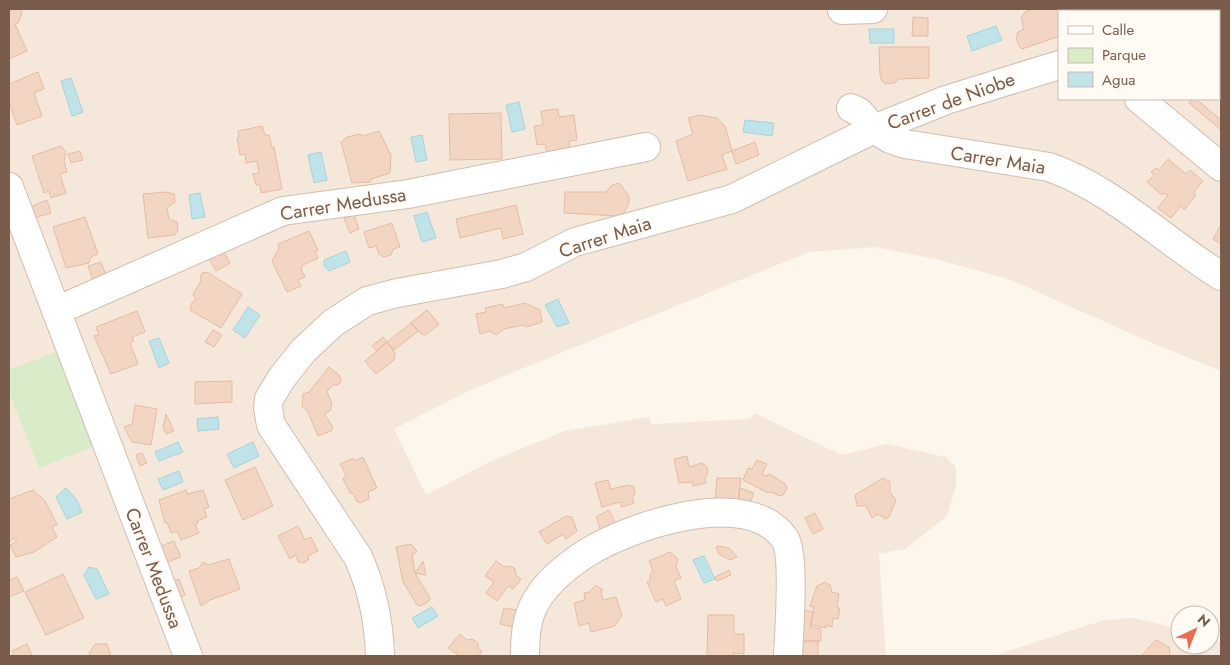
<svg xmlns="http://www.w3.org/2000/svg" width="1230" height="665" font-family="Jost,sans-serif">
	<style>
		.residential { fill: #f5e8da; fill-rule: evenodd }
		.green { fill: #d8ecc9 }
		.water { fill: #bfe3e8; stroke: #a5d3da }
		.building { fill: #f3d5c3; stroke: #e6bba3 }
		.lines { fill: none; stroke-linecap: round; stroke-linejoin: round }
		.minor-casing { stroke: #d1beb0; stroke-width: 30 }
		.minor { stroke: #fff; stroke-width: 28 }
		.labels { text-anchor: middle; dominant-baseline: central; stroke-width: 4; stroke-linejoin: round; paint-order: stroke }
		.street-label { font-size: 19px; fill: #7a5c4d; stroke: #fffaf3 }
	</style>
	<rect width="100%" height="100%" fill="#fdf6ec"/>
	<path class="residential" d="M9 9H1221V371L1150 342 1008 279 936 259 875 247 809 252 475 388 394 429 426 495 491 461 565 431 649 417 652 424 750 419 754 413 842 455 887 444 946 457 956 467V486L947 516 905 549 879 554 886 656H9ZM1059 11H1219V99H1059Z
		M1134 618 1180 629V645H1210V637L1221 643V656H993L1104 620Z"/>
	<path class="green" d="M58 351 94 446 39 468 9 392V370Z"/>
	<path class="water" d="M996 26 1002 40 972 51 967 36Z
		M869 29H894V43H870Z
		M71 78 83 112 72 116 61 81Z
		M519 102 525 129 512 132 506 105Z
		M745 120 774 123 772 136 743 132Z
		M422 135 427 160 416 162 411 137Z
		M321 152 327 180 314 183 308 155Z
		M200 193 205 217 192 219 189 195Z
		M427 212 436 238 422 242 414 216Z
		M346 251 350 262 329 271 324 266V260Z
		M558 299 569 323 557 327 545 305Z
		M248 307 260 315 245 338 233 330Z
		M159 338 169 363 159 368 149 341Z
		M218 417 219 429 198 431 197 419Z
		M178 442 183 452 159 461 155 452Z
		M253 442 259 456 234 468 227 454Z
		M179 471 183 482 163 490 158 479Z
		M66 488 77 500 82 512 67 519 56 497Z
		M704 556 715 579 704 583 693 560Z
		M89 567 97 569 109 594 96 599 84 575Z
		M432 607 438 616 418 628 412 618Z"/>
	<path class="building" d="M9 9H20L22 13 18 23 15 24 27 51 9 59Z
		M1033 9H1102L1100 11H1059V38L1057 37 1022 49 1018 44 1016 37 1018 32 1024 29 1021 18 1025 12Z
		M913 17 928 18V36H912Z
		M879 47H929V78L898 79 895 83 886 84 882 81 880 75Z
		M38 72 44 89 34 93 42 116 17 125 9 102V84Z
		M1193 99H1196L1221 120V130L1189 103Z
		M558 109 559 117 574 115 577 140 569 141 570 150 547 153 545 144 537 145 534 126 543 125 541 111Z
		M501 113 502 159 450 160 449 114Z
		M700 115 717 118 725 126 732 151 722 155 727 169 688 181 676 141 693 134 688 118Z
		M262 126 265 135H269L272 147H274L282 189 261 193 260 185H256L253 174 259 173 257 161 246 163 245 154 240 155 237 138H239L238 131Z
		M379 131 391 155 390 173 371 179 370 182 352 183 341 142 347 137 360 134 363 136Z
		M755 142 759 155 736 164 732 151Z
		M61 146 66 152 64 161 67 172 60 174 66 193 51 198 49 191 44 193 32 156Z
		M80 151 83 160 71 163 68 154Z
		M1168 159 1186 174 1190 170 1203 181 1193 193 1196 195 1184 210 1181 206 1171 218 1158 208 1168 195 1164 193 1162 195 1147 182 1154 175 1151 172 1156 168 1159 170Z
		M619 183 629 196V203L624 213 617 216 564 213 565 192H606L612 185Z
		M166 192 174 194 175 202 167 208 169 219 177 222 178 229 175 235 148 238 143 194Z
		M47 200 51 213 34 218 30 207Z
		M516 205 523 234 503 239 501 228 460 238 456 219Z
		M354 215 359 229 350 233 344 218Z
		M85 217 98 254 91 257 89 263 66 268 53 227Z
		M392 223 400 247 393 249 391 255 384 257 379 254 376 246 369 248 364 232Z
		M1221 224V244L1213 239Z
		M309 231 318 250 315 251 318 258 303 265 301 269 305 277 298 280 301 286 287 292 272 261 279 248 278 244Z
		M223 250 230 263 216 271 208 257Z
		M101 262 107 278 94 283 88 266Z
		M207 272 242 294 221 328 190 310 191 304 196 299 193 294 201 281 200 278 202 273Z
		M525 303 540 310 542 322 527 327 523 325 504 329 496 335 490 331 480 334 476 314 486 312 485 308 503 304 504 308Z
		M427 310 439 324 426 335 421 334 411 323Z
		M137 311 145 332 132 337 134 341 130 343 138 364 111 374 94 336 99 335 96 327Z
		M411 323 418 331 394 350 387 342Z
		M213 330 222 335 214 347 205 342Z
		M383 337 387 342 377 351 372 346Z
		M387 342 395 353 394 360 376 374 365 361Z
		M329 367 340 376 341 381 338 385H333L327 391 332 404 330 411 324 414 333 427 331 431 318 436 307 410 302 406 303 394 309 392Z
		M232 381V402L195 404V382Z
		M135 405 157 409 151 445 132 442 124 427 132 424Z
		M166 414 174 431 166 434 163 427Z
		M142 453 147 463 140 466 136 455Z
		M687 456 689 467 702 463 707 467 708 473 705 478 706 483 693 486 692 482 679 483 674 459Z
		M363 457 377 488 368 492 369 499 360 503 356 501 354 494 350 493 343 479 346 475 340 464 353 458 354 461Z
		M757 460 767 464 762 474 766 476 770 474 785 484 787 488 783 495 780 496 771 492 768 493 743 480 748 468 752 469Z
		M255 467 273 506 243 520 225 480Z
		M717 478H741L738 501 715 500Z
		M883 478 890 482V492L896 500 889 517 885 519 878 514 872 518 866 506H857L855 495Z
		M608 480 611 489 629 485 634 487 635 493 632 498 634 503 622 507 620 502 602 507 595 483Z
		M740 488 754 493 750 503 738 501Z
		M33 490 45 501 57 524 52 527 57 537 34 552 16 557 10 545 17 541 13 538 9 543V499Z
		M186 490 187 494 203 490 209 507 204 509 207 517 197 521 198 523 195 525 199 533 181 540 177 531 171 533 167 522 165 523 159 500Z
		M609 510 616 525 601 531 596 517Z
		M815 513 823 529 813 534 805 518Z
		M566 516 572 517 577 531 566 539 563 534 547 544 539 532Z
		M298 526 305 540 311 537 318 551 309 555 308 560 304 563 298 562 296 555 290 559 278 536Z
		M174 541 181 557 165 563 159 547Z
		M411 544 417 551 412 555 415 573 430 598 429 601 421 606 417 605 403 582 396 547Z
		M718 546 729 548 737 557 730 560 719 554 716 547Z
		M670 552 678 559 676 566 681 578 674 581 681 599 666 606 663 599 656 602 647 582 650 581V575L653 571 649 561Z
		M229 559 240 589 210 600 201 606 189 571 199 568 203 562 208 565Z
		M423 561 426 575 415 573Z
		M496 561 504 567 510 566 515 569 516 575 521 579 513 589 508 586 497 601 486 593 494 582 485 576Z
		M729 570 731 575 717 581 715 577Z
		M63 574 84 618 46 635 25 592Z
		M17 577 24 591 9 597V580Z
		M179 579 185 595 178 599 171 582Z
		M825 582 830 585 832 592 839 594 837 608H840L838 619 833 618 832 627 826 625V628L811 625 814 607 810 606 817 586Z
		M596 585 603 590 601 591 603 600 616 597 622 615 615 626 591 632 589 623 579 626 574 603 585 600 584 593 589 592Z
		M504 608 517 610 513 627 500 624Z
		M800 609 813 612 810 627 821 629V641H800Z
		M708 615H734V634H744V654L733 653 734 656H707Z
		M460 634 467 640 472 639 478 643V648L482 651 479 656H455L457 654 448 648Z
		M1156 640 1169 647 1170 656H1141Z
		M800 641H818V656H800Z
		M27 644 32 656H14L12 651Z
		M95 644H107L111 656H90L89 653Z"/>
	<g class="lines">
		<g class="minor-casing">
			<path id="minor" d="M1219 9 1221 11
				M842 10 873 9
				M1139 99 1221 167
				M851 108 859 112 874 129 946 100 1059 65
				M9 187 188 656
				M56 311 283 211 408 194 646 147
				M380 656C379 621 373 590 358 557L271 425 268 408 269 399 281 379 303 351 333 323 367 301 397 293 502 274 526 267 575 242 732 199 874 129 890 139 905 144 1049 167C1114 190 1163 240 1221 276
				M525 656C525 636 526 616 538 598 549 580 567 566 585 554 629 526 748 485 785 539 795 555 789 634 788 656"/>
		</g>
		<use href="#minor" class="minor"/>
	</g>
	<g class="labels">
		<g class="street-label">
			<text transform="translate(951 101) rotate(-20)">Carrer de Niobe</text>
			<text transform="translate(998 160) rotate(9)">Carrer Maia</text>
			<text transform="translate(343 204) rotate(-9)">Carrer Medussa</text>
			<text transform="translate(605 237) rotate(-18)">Carrer Maia</text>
			<text transform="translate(154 568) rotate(69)">Carrer Medussa</text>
		</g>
	</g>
	<rect width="1230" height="665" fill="none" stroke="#7a5c4d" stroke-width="20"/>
	<rect x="1058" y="10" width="162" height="90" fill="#fffaf3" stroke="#cabbb1"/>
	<rect x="1068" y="26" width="25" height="8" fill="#ffffff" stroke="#cabbb1"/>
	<text x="1102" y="35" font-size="15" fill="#7a5c4d">Calle</text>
	<rect x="1068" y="48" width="25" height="15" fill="#d8ecc9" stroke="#cabbb1"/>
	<text x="1102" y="60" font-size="15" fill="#7a5c4d">Parque</text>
	<rect x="1068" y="72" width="25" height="15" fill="#bfe3e8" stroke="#cabbb1"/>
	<text x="1102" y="85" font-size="15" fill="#7a5c4d">Agua</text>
	<g transform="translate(1195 630) rotate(43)"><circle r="24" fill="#fffaf3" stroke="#cabbb1"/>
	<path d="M0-4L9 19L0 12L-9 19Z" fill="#e76f51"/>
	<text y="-8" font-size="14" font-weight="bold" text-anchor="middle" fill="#7a5c4d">N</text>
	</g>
</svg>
